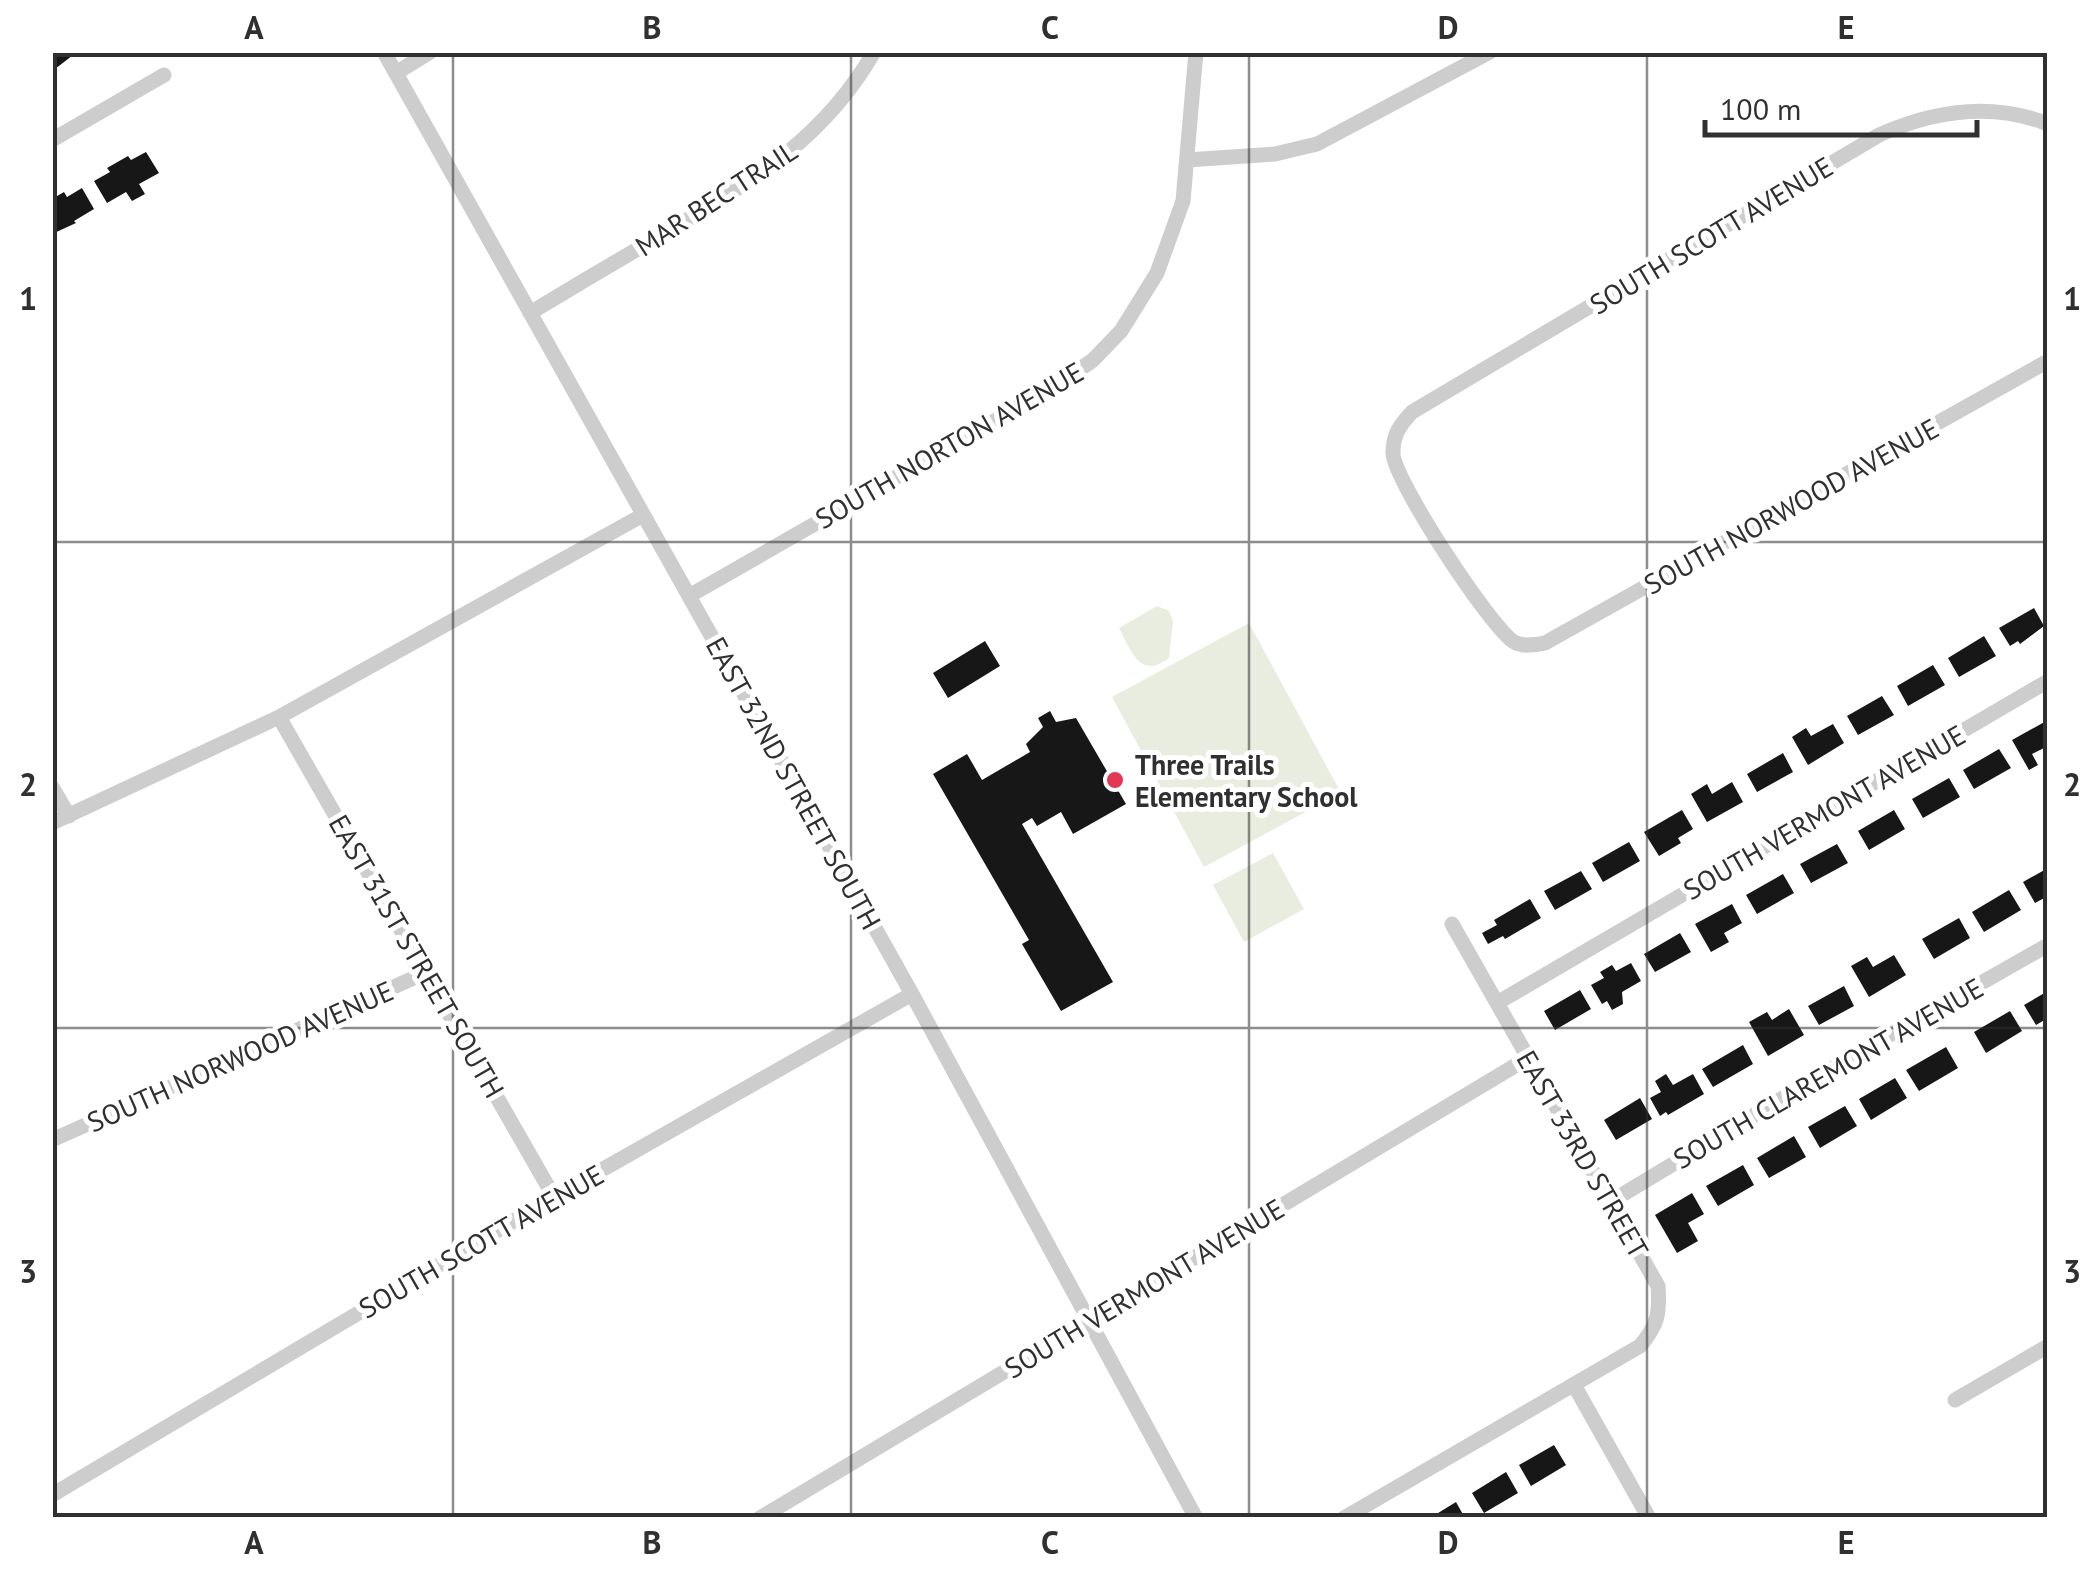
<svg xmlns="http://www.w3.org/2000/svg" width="2100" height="1570" font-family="'PT Sans',sans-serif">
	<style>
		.green { fill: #e8eddf }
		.building { fill: #171717 }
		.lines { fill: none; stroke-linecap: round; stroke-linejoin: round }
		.minor { stroke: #cdcdcd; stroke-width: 15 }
		.grid { fill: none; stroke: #303030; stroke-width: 2.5; stroke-opacity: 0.55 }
		.poi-dot { fill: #e33756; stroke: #fff; stroke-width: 4 }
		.labels { text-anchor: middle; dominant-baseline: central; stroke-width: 10; stroke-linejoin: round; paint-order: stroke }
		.street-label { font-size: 28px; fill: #303030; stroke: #fff }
		.poi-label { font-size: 28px; font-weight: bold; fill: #303030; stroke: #fff; text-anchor: start }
		.neatline { fill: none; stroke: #303030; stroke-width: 4 }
		.grid-label { font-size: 32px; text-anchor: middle; font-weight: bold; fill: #303030 }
	</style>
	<rect width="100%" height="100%" fill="#fff"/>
	<path class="green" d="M1157 606 1169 611 1173 621 1169 658C1140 680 1131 651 1119 628Z
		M1249 623 1341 793 1204 867 1112 697Z
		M1273 853 1304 909 1244 942 1213 885Z"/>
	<path class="building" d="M52 52H77L55 69Z
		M146 152 159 173 139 184 145 194 132 201 126 192 107 203 94 181 110 172 107 168 128 156 131 160Z
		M82 188 94 209 74 221 76 223 52 234V199L64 192 67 197Z
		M2034 608 2044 626 2020 644 2018 641 2010 646 1999 628Z
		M1984 636 1996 656 1959 677 1948 658Z
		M985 641 1000 666 948 698 933 673Z
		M1933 665 1945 685 1908 706 1897 686Z
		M1882 696 1894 715 1858 735 1847 716Z
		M1050 711 1056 722 1076 718 1126 804 1073 834 1061 812 1037 826 1032 818 1022 824 1113 982 1061 1011 1022 944 1029 940 933 774 967 754 982 780 1030 752 1026 744 1043 727 1038 718Z
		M2048 720V746L2032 754 2038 765 2029 770 2012 740Z
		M1833 724 1844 743 1808 765 1792 737 1806 728 1811 736Z
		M1999 749 2011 768 1974 789 1963 770Z
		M1783 753 1793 772 1757 792 1747 774Z
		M1949 778 1960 797 1923 818 1912 799Z
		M1732 782 1743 802 1707 822 1691 794 1707 784 1712 794Z
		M1682 810 1693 829 1678 838 1681 843 1659 856 1644 832Z
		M1894 810 1905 829 1869 850 1858 831Z
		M1629 842 1640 861 1603 882 1592 863Z
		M1837 844 1848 863 1811 883 1800 864Z
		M2048 868V896L2035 903 2023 882Z
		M1581 871 1592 889 1555 910 1544 891Z
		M1783 874 1794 893 1757 914 1746 895Z
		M2009 890 2021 910 1984 932 1972 912Z
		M1530 899 1541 918 1505 939 1503 936 1488 944 1482 933 1497 925 1494 920Z
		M1732 904 1742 923 1724 933 1729 942 1711 952 1695 924Z
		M1959 918 1970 938 1934 959 1922 939Z
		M1680 933 1691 952 1655 972 1644 954Z
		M1894 955 1906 975 1869 997 1851 966 1867 957 1873 967Z
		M1631 963 1641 981 1622 992 1623 1004 1612 1010 1607 1001 1602 1004 1591 985 1604 978 1600 972 1612 965 1616 971Z
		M1844 986 1854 1006 1819 1025 1808 1006Z
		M1580 990 1591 1009 1555 1030 1544 1011Z
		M2048 991V1018L2036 1025 2024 1005Z
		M1789 1009 1804 1035 1768 1056 1749 1022 1767 1012 1772 1020Z
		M2010 1011 2022 1031 1986 1053 1974 1032Z
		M1743 1045 1753 1064 1713 1087 1702 1069Z
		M1946 1047 1958 1068 1919 1091 1906 1070Z
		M1666 1074 1673 1085 1693 1074 1704 1094 1668 1115 1666 1112 1660 1116 1650 1098 1661 1092 1655 1081Z
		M1895 1078 1907 1098 1871 1120 1859 1099Z
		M1640 1098 1652 1119 1616 1140 1604 1120Z
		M1845 1106 1857 1126 1820 1148 1808 1127Z
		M1794 1136 1806 1157 1769 1178 1757 1158Z
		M1743 1165 1754 1185 1718 1206 1706 1186Z
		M1692 1193 1704 1214 1688 1223 1698 1241 1677 1253 1655 1215Z
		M1554 1445 1566 1465 1531 1486 1519 1465Z
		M1506 1472 1518 1493 1484 1513 1472 1493Z
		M1456 1502 1465 1518H1430Z"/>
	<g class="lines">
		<path class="minor" d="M384 52 912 994 1196 1518
			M396 73 430 52
			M2048 124C1992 102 1933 111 1879 135L1412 412C1400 425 1393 434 1393 453 1393 479 1490 627 1514 642 1523 647 1535 645 1545 643L2048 361
			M52 140 164 75
			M1187 160 1275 154 1317 144 1490 52
			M530 313C578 284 627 255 675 227 757 178 825 137 874 52
			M689 596 1059 384 1093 360 1121 331 1157 273 1183 201 1196 52
			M279 717 554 1197
			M52 787 69 816
			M52 823 279 717 643 515
			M1497 1003 2048 681
			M52 1140 427 972
			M1610 1202 1858 1053 2048 945
			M1574 1385 1649 1518
			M1955 1400 2048 1346
			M52 1495 554 1197 912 994
			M760 1518 1528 1058
			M1344 1518 1640 1346C1658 1325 1660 1313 1658 1286L1452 924"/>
	</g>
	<path class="grid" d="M453 52V1518M851 52V1518M1249 52V1518M1647 52V1518M52 542H2048M52 1028H2048"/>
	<circle class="poi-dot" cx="1115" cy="780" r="10"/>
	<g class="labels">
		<g class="street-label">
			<text transform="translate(716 198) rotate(-33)">MAR BEC TRAIL</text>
			<text transform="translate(1711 235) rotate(-31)">SOUTH SCOTT AVENUE</text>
			<text transform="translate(949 445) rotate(-30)">SOUTH NORTON AVENUE</text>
			<text transform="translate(1791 506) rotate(-29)">SOUTH NORWOOD AVENUE</text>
			<text transform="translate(794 783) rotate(61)">EAST 32ND STREET SOUTH</text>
			<text transform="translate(1824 812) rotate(-30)">SOUTH VERMONT AVENUE</text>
			<text transform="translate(417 956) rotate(60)">EAST 31ST STREET SOUTH</text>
			<text transform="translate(240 1056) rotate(-24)">SOUTH NORWOOD AVENUE</text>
			<text transform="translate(1828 1073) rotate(-30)">SOUTH CLAREMONT AVENUE</text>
			<text transform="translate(1583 1154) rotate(60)">EAST 33RD STREET</text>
			<text transform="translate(481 1241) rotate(-30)">SOUTH SCOTT AVENUE</text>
			<text transform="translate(1144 1288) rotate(-31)">SOUTH VERMONT AVENUE</text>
		</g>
		<g class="poi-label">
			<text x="1135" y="764">Three Trails<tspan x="1135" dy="32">Elementary School</tspan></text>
		</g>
	</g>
	<rect width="2100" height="1570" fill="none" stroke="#ffffff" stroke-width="110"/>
	<path d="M1705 120v15h272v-15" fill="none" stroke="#303030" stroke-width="5"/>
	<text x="1720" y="120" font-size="30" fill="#303030" stroke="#ffffff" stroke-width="8" paint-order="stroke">100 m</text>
	<rect x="55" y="55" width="1990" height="1460" class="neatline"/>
	<g class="grid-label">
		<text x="254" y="39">A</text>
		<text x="652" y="39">B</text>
		<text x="1050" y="39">C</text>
		<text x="1448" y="39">D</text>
		<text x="1846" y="39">E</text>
		<text x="28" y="310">1</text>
		<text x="2072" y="310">1</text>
		<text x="28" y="796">2</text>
		<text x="2072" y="796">2</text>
		<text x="28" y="1283">3</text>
		<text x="2072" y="1283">3</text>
		<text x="254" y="1554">A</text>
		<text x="652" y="1554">B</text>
		<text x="1050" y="1554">C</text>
		<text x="1448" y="1554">D</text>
		<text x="1846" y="1554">E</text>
	</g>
</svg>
